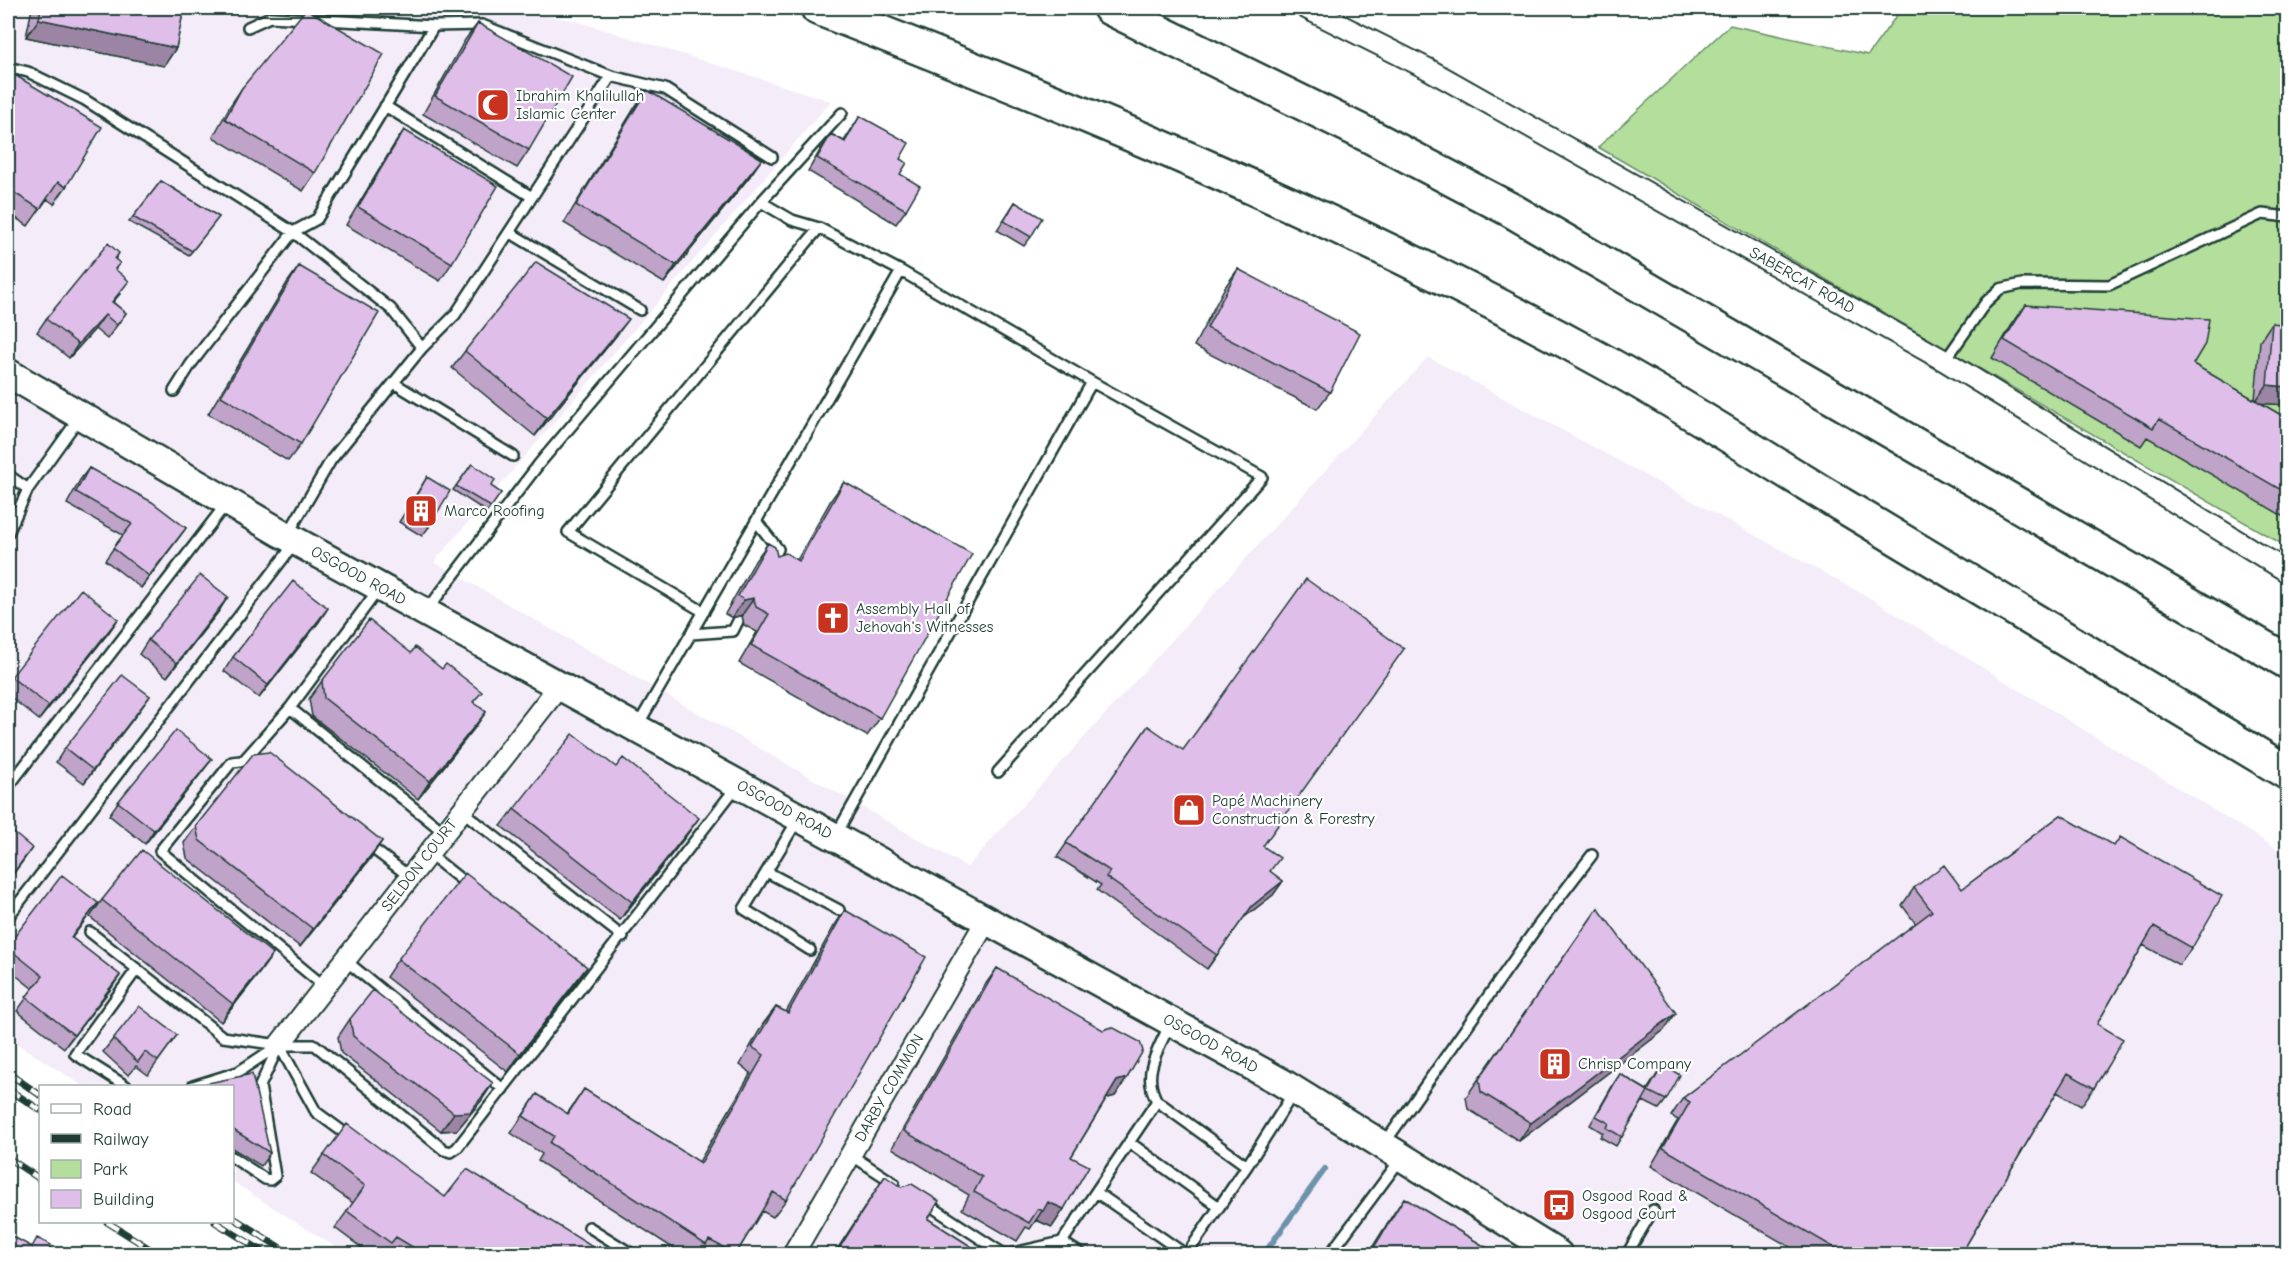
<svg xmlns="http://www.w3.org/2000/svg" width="2295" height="1262" font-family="'Comic Neue',sans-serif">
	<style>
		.built { fill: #f5ecf9 }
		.green { fill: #b3de9c; stroke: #698e68; stroke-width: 1.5 }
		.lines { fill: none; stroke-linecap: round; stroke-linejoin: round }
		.stream { stroke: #6c93ab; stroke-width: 6 }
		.service-casing { stroke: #1f3d34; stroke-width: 14 }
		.minor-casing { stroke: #1f3d34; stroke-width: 24 }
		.secondary-casing { stroke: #1f3d34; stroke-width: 32 }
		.motorway-casing { stroke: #1f3d34; stroke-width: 38 }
		.service { stroke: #fff; stroke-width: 9 }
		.minor { stroke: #fff; stroke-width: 20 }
		.secondary { stroke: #fff; stroke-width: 27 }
		.motorway { stroke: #fff; stroke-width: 33 }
		.rail-casing { stroke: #1f3d34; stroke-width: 7 }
		.rail { stroke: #fff; stroke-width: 4.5; stroke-dasharray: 14; stroke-linecap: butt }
		.wall { fill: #c0a3c9; stroke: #1f3d34; stroke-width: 1.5 }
		.shaded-wall { fill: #9c85a4; stroke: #1f3d34; stroke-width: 1.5 }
		.building { fill: #dfbeea; stroke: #1f3d34; stroke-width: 1.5 }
		.labels { text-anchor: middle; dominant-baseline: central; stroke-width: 4.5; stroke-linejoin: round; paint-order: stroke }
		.poi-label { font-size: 16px; fill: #1f3d34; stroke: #fff; text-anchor: start }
		.street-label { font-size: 16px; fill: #1f3d34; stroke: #fff }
	</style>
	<rect width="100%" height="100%" fill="#fff"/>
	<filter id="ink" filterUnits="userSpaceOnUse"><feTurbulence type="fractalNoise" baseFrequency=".0167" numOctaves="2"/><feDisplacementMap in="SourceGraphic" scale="12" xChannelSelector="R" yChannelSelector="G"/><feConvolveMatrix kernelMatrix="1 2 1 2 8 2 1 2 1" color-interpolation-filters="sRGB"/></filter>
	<g filter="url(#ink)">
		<path class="built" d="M8 8H506L577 21 831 101 434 562 967 867 1428 357 1870 598 2287 855V1254H346L233 1182 232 1086H83L8 1038Z"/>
		<path class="green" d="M1902 8H2287V547L1598 147 1730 25 1868 55Z"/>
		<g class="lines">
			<path class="stream" d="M1264 1254 1325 1169"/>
			<g class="service-casing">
				<path id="service" d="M434 26 482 25 611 76 665 89 772 157
					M8 67 28 72 85 100 293 232 391 309 422 348
					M385 106 532 197
					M761 202 792 220 819 228 901 271 1092 382 1262 477 998 772
					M509 232 640 310
					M1945 361 1986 302 2000 289 2022 284 2109 285 2262 214 2288 217
					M394 383 513 456
					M174 391 191 364 293 232 317 219 434 26 270 17 248 27
					M8 475 28 489 79 418
					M756 521 778 549 771 563
					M8 533 28 489
					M288 534 331 460 422 348 455 315 611 76
					M427 610 539 464 761 202 842 113
					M704 612 568 532 819 228
					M691 634 733 631 738 621
					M290 708 445 833
					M638 725 901 271
					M258 759 232 762 160 851 325 987
					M244 760 290 708 378 590
					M8 787 226 504
					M462 811 623 937
					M797 821 744 909 810 950
					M836 835 1092 382
					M368 845 410 877
					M429 854 469 886
					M767 872 839 910
					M8 917 295 543
					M90 932 223 1037 279 1045H315L444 1150 451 1152 457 1148 737 786
					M345 960 503 1089
					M1170 1024C1158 1050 1141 1074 1157 1101L1247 1166 1187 1254
					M279 1045 316 1112 350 1137
					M126 1086 75 1054 137 969
					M193 1086 238 1072 279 1045
					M1129 1142 1219 1207
					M1384 1144 1537 927 1592 855
					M851 1155 894 1183
					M232 1157 265 1179 270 1180 275 1176 260 1086 279 1045
					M1247 1166 1294 1092
					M1096 1192 1185 1254
					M926 1203 1004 1254
					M589 1227 632 1254
					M1009 1254 1062 1242
					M1081 1254 1062 1242 1157 1101
					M1330 1254 1400 1160
					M1627 1254 1653 1210"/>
			</g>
			<g class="minor-casing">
				<g id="minor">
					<path id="s1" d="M1306 8 1428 69 1945 361 2288 572"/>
					<path id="s2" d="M279 1045 560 685"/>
					<path id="s3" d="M793 1254 986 921"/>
				</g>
			</g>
			<g class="secondary-casing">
				<g id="secondary">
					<path id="s4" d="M8 373 281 533 1281 1082 1558 1254"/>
				</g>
			</g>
			<g class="motorway-casing">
				<path id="motorway" d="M818 8C1086 112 1356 224 1608 364 1686 407 1761 456 1837 502 1987 592 2137 683 2288 773
					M1110 8 1368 135 1511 210 2288 662"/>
			</g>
			<use href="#service" class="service"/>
			<use href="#minor" class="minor"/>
			<use href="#secondary" class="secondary"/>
			<use href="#motorway" class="motorway"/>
			<g class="rail-casing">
				<path id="rail" d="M8 1073 40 1095
					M8 1089 40 1110
					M8 1158 40 1179
					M232 1217 290 1254
					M107 1222 158 1254
					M215 1222 267 1254"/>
			</g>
			<use href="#rail" class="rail"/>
		</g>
		<path class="wall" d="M32 8H184L176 48 164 66 26 37Z
			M478 23 529 150 517 168 423 114 465 40Z
			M8 71 66 187 54 204 47 199 28 226 8 213Z
			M242 88 315 173 303 191 213 137 230 106Z
			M647 90 750 176 664 283 564 223 635 107Z
			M860 116 900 159V174L906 210 896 224 808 171 822 147 831 134 844 141Z
			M404 130 452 263 440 281 346 225 392 148Z
			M161 181 219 217 189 255 129 222Z
			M1015 202 1031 237 1024 246 997 230Z
			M119 253 115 259V269L120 294 113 302 126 313 107 339 95 329 69 358 37 332 46 319Z
			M299 266 301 444 288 461 208 414 287 283Z
			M1238 269 1330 392 1317 409 1194 346 1225 287Z
			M2026 305 2193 364 2255 400 2260 341 2272 323 2288 405 2260 403 2288 419V519L2147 437 2141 446 1992 358 2013 323Z
			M616 336 535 436 452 368 465 351Z
			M472 464 491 486 501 493 487 512 453 490Z
			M89 468 186 528 141 588 105 560 123 535 67 504 80 480Z
			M427 477 429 527 422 536 399 522Z
			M844 482 880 718 867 736 739 663 757 632 744 625 742 615 732 618 725 614 755 561 768 543 777 556 797 560 831 500Z
			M328 608 259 698 224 671 233 657Z
			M219 611 167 677 139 654 148 640Z
			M118 619 109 632 39 720 8 695V682L11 677Z
			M411 653 442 669 474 703 486 712 473 730 418 799 312 716 309 699 322 681Z
			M150 696 84 783 56 762 65 748Z
			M1148 726 1263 846 1270 872 1283 881 1273 895 1242 919 1207 969 1097 890 1101 885 1057 857Z
			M212 759 202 772 145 844 109 815 118 802Z
			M514 809 686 836 620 920 501 826Z
			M2061 815 2192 948 2179 965 2143 945 2097 1024 2094 1088 2081 1106 2057 1092 1961 1254H1802L1651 1166 1678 1120 1671 1116 1683 1098 1916 924 1902 905 1914 888 1962 889Z
			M196 826 382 841 370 859 300 947 187 858 184 843Z
			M102 900 273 954 260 972 221 1022 90 917Z
			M98 903 72 938 120 976 64 1048 17 1011 33 989 8 969V945Z
			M1598 908 1664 1030 1519 1141 1468 1109 1466 1097Z
			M845 910 786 1200 773 1217 762 1211 736 1254H682L538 1161 542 1154 511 1133 537 1094 567 1114 584 1089 699 1162 751 1073 740 1065 763 1024 776 1007 786 1012 833 928Z
			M398 959 575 985 508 1072 386 977Z
			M997 968 1127 1078 1115 1096 1107 1098 1071 1157 1064 1209 1052 1227 1036 1220 1030 1229 1026 1227 1017 1241 962 1209 969 1195 892 1148 985 985Z
			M350 1019 493 1083 481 1101 457 1130 441 1131 341 1053 338 1037Z
			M177 1035 148 1075 136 1066 128 1075 103 1052 113 1039Z
			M1663 1065 1666 1100 1659 1109 1643 1101 1616 1146 1600 1137 1603 1133 1590 1125 1614 1083 1620 1074 1647 1090Z
			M232 1086 270 1153 261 1166 232 1148Z
			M324 1155 445 1197 604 1254H370L335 1228 353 1203 311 1173Z
			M885 1176 928 1219 983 1254H834Z
			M1404 1198 1497 1254H1368L1392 1216Z"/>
		<path class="shaded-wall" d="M39 19 176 48 164 66 26 37Z
			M762 159 750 176 664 283 676 265Z
			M105 315 95 329 69 358 78 344Z
			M629 319 616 336 535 436 547 418Z
			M2267 385 2288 387V405L2254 403Z
			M186 528 141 588 149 576Z
			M228 597 219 611 167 677 177 663Z
			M754 598 742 615 732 618 744 600Z
			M328 608 319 622 259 698 268 685Z
			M118 619 109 632 39 720 49 706Z
			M150 696 140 710 84 783 93 770Z
			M486 712 473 730 418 799 430 781Z
			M212 759 202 772 145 844 154 830Z
			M699 818 686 836 620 920 632 902Z
			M382 841 370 859 300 947 313 929Z
			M32 848 23 861 8 881V880Z
			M1283 881 1273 895 1242 919 1207 969 1252 906Z
			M273 954 260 972 221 1022 233 1004Z
			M587 967 575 985 508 1072 520 1054Z
			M120 975 111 989 64 1048 74 1035Z
			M1676 1013 1664 1030 1519 1141 1531 1123Z
			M1127 1078 1115 1096 1105 1099 1117 1081Z
			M493 1083 481 1101 457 1130 441 1131 454 1113Z
			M1048 1202 1064 1209 1052 1227 1036 1220Z"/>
		<path class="building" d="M41 8H184L176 48 39 19Z
			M306 9 384 54 315 173 225 119 242 88Z
			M478 23 572 77 529 150 435 96Z
			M8 71 102 127 66 187 58 182 40 209 8 189Z
			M647 90 762 159 676 265 576 205Z
			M860 116 909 143 900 159 907 163 900 174 920 186 906 210 817 158 831 134 845 142Z
			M404 130 498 186 452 263 358 207Z
			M161 181 219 217 192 251 133 217Z
			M1015 202 1042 218 1031 237 1004 221Z
			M108 243 119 253 115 259 120 263 115 269 129 281 112 302 126 313 117 325 105 315 78 344 46 319Z
			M536 262 629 319 547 418 465 351Z
			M299 266 379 313 301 444 221 396Z
			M1238 269 1360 333 1330 392 1207 328Z
			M2026 305 2209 319 2205 344 2193 364 2288 419V494L2159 419 2153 428 2004 340Z
			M2272 323 2288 325V387L2267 385Z
			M472 464 495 480 491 486 501 493 491 507 456 486Z
			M89 468 152 502 186 528 149 576 113 548 132 524 76 492Z
			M427 477 450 491 429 527 406 513Z
			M844 482 972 554 880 718 751 645 769 614 756 607 754 598 744 600 738 596 768 543 775 547 777 556 786 553 799 561Z
			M200 575 228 597 177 663 148 640Z
			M1306 579 1404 649 1263 846 1280 858 1270 871 1283 881 1252 906 1217 955 1106 877 1110 871 1066 843 1148 726 1183 750Z
			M293 581 328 608 268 685 233 657Z
			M81 589 118 619 49 706 11 677Z
			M369 620 411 653 415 647 442 669 446 664 482 692 473 702 486 712 430 781 324 698 322 681Z
			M122 675 150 696 93 770 65 748Z
			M176 730 212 759 154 830 118 802Z
			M573 734 616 767 623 758 699 818 632 902 514 809Z
			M269 752 382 841 313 929 199 840 196 826 253 754Z
			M2061 815 2114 846 2120 837 2222 896 2192 948 2154 926 2097 1024 2123 1039 2108 1065 2094 1088 2068 1073 1961 1254H1845L1663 1148 1690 1102 1683 1098 1932 911 1914 888 1944 865 1962 889Z
			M8 828 32 848 8 880Z
			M142 850 273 954 233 1004 102 900Z
			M465 873 587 967 520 1054 398 959Z
			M62 875 98 903 71 937 120 975 74 1035 26 997 43 976 8 948V945Z
			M1598 908 1676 1013 1531 1123 1481 1092 1479 1079Z
			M845 910 926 957 786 1200 773 1192 736 1254 709 1240 706 1245 550 1143 554 1136 523 1116 537 1094 568 1114 584 1089 701 1163 764 1055 752 1047 776 1007 788 1013Z
			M997 968 1103 1030 1112 1027 1140 1042 1143 1051 1127 1078 1117 1081 1071 1157 1089 1166 1064 1209 1048 1202 1043 1211 1038 1209 1029 1223 974 1192 982 1177 904 1131Z
			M373 990 493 1083 470 1112 454 1113 353 1036 350 1019Z
			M139 1006 177 1035 158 1061 145 1052 138 1062 113 1039Z
			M1663 1065 1680 1075 1666 1100 1648 1091Z
			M252 1074 270 1153 232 1129V1086H194Z
			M1620 1074 1648 1091 1622 1137 1607 1128 1609 1123 1596 1116Z
			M347 1124 445 1197 467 1169 604 1254H424L396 1237 391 1243 347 1211 365 1186 324 1155Z
			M885 1176 901 1187 912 1184 939 1201 928 1219 983 1254H844L838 1250Z
			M1404 1198 1497 1254H1370Z
			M8 1234 32 1247 37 1238 51 1245 50 1249 59 1254H8Z"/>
	</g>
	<defs>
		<g id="mosque-square" transform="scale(1.725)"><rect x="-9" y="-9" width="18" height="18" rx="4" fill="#c8321e" stroke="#fff"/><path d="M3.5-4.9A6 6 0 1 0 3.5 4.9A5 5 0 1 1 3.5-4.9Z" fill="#fff"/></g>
		<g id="building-square" transform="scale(1.725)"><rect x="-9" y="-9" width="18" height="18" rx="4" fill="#c8321e" stroke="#fff"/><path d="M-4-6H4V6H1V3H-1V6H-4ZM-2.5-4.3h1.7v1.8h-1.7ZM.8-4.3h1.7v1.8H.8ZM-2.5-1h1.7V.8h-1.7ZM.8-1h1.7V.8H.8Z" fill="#fff"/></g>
		<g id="church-square" transform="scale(1.725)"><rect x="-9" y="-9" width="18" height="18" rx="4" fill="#c8321e" stroke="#fff"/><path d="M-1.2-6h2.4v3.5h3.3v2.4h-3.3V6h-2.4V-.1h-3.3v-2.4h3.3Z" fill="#fff"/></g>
		<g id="shop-square" transform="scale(1.725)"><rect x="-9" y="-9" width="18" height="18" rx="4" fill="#c8321e" stroke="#fff"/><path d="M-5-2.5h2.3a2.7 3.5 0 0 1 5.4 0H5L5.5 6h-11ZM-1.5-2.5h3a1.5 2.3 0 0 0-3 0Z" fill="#fff"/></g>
		<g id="bus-square" transform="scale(1.725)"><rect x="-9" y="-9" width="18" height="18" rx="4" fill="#c8321e" stroke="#fff"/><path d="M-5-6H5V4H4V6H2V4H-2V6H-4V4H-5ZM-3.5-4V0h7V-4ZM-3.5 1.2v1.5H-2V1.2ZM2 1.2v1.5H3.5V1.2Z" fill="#fff"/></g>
	</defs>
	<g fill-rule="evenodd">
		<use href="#mosque-square" x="493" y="105"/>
		<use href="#building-square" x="421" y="511"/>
		<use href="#church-square" x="833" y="618"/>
		<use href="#shop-square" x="1189" y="810"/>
		<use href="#building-square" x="1555" y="1064"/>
		<use href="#bus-square" x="1559" y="1205"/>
	</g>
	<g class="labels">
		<g class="poi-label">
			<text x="516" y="96">Ibrahim Khalilullah<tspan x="516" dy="18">Islamic Center</tspan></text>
			<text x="444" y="511">Marco Roofing</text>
			<text x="856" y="609">Assembly Hall of<tspan x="856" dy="18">Jehovah's Witnesses</tspan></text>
			<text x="1212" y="801">Papé Machinery<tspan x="1212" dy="18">Construction &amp; Forestry</tspan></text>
			<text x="1578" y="1064">Chrisp Company</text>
			<text x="1582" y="1196">Osgood Road &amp;<tspan x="1582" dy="18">Osgood Court</tspan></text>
		</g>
		<g class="street-label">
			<text stroke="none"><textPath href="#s1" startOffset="566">SABERCAT ROAD</textPath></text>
			<text stroke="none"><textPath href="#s4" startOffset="405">OSGOOD ROAD</textPath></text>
			<text stroke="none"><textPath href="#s4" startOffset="891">OSGOOD ROAD</textPath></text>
			<text stroke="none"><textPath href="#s2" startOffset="228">SELDON COURT</textPath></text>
			<text stroke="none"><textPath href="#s4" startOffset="1377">OSGOOD ROAD</textPath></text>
			<text stroke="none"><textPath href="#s3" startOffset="192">DARBY COMMON</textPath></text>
		</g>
	</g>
	<rect width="2295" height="1262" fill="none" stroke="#fff" stroke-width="30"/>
	<rect x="15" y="15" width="2265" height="1232" fill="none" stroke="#1f3d34" stroke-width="2" filter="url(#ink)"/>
	<rect x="39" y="1085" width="195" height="138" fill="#ffffff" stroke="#a5b1ae" stroke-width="1.5"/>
	<rect x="51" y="1104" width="30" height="9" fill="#ffffff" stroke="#a5b1ae" stroke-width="1.5"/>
	<text x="93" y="1115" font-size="18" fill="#1f3d34">Road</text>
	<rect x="51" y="1134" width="30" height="9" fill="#1f3d34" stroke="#a5b1ae" stroke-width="1.5"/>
	<text x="93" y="1145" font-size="18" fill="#1f3d34">Railway</text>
	<rect x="51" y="1160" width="30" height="18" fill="#b3de9c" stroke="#a5b1ae" stroke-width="1.5"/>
	<text x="93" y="1175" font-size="18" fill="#1f3d34">Park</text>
	<rect x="51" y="1190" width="30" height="18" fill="#dfbeea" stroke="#a5b1ae" stroke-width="1.5"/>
	<text x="93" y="1205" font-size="18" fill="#1f3d34">Building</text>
</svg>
